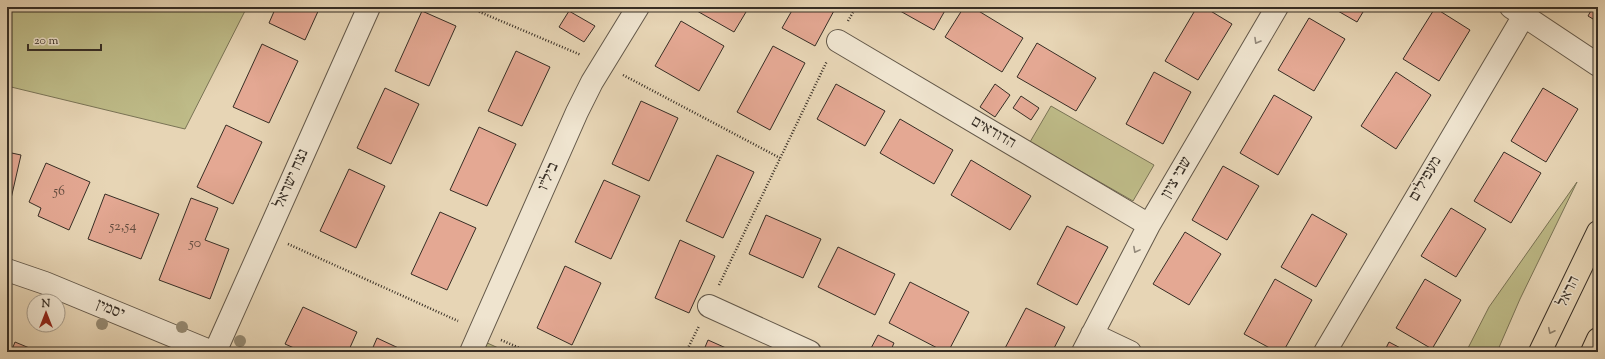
<svg xmlns="http://www.w3.org/2000/svg" width="1605" height="359" font-family="'Sorts Mill Goudy','Frank Ruhl Libre',serif">
	<style>
		.green { fill: #bebb88; stroke: #7a7456 }
		.building { fill: #e4a893; stroke: #372e25 }
		.lines { fill: none; stroke-linecap: round; stroke-linejoin: round }
		.minor-casing { stroke: #635849; stroke-width: 24 }
		.major-casing { stroke: #372e25; stroke-width: 24 }
		.path { stroke: #372e25; stroke-width: 2.5; stroke-dasharray: 1 2; stroke-linecap: butt }
		.minor { stroke: #efe4cf; stroke-width: 22 }
		.major { stroke: #e7d5b5; stroke-width: 22 }
		.tree { fill: #958971 }
		.oneway { stroke: #93897a }
		.oneway2 { stroke: #8f826d }
		.labels { text-anchor: middle; dominant-baseline: central; stroke-width: 3; stroke-linejoin: round; paint-order: stroke }
		.number-label { font-size: 14px; fill: #624c40 }
		.street-label { font-size: 16px; fill: #372e25; stroke: #efe4cf }
	</style>
	<rect width="100%" height="100%" fill="#e7d5b5"/>
	<filter id="stains"><feTurbulence type="fractalNoise" baseFrequency=".005" numOctaves="4"/><feColorMatrix values="0 0 0 0 .2 0 0 0 0 .09 0 0 0 0 .02 0 0 0 .5 -.17"/></filter>
	<radialGradient id="worn" r=".72"><stop offset=".6" stop-color="#630" stop-opacity="0"/><stop offset="1" stop-color="#630" stop-opacity=".3"/></radialGradient>
	<path class="green" d="M7 7H247L185 129 7 86Z
		M1051 106 1154 165 1133 201 1030 142Z
		M1577 182 1520 299 1497 352H1466L1489 307Z
		M483 341 507 352H479Z"/>
	<path class="building" d="M276 7H320L305 40 269 23Z
		M690 7H749L734 32Z
		M794 7H836L815 46 782 28Z
		M893 7H947L934 30Z
		M964 7H972L1023 38 1002 72 945 37Z
		M1197 7H1204L1232 24 1198 80 1165 61Z
		M1331 7H1366L1357 22Z
		M1593 7H1598V22L1588 16Z
		M1435 8 1470 30 1439 81 1403 59Z
		M422 11 456 26 429 86 395 71Z
		M569 11 595 26 584 42 559 27Z
		M1309 18 1345 39 1314 91 1278 70Z
		M681 21 724 46 699 91 655 66Z
		M1037 43 1096 78 1076 111 1017 77Z
		M262 44 298 61 269 123 233 107Z
		M773 46 805 63 770 130 737 112Z
		M516 51 550 67 522 126 488 111Z
		M1154 72 1191 92 1163 144 1126 124Z
		M1396 72 1431 95 1396 149 1361 126Z
		M836 84 885 111 865 146 817 119Z
		M995 84 1010 95 995 117 980 107Z
		M385 88 419 104 391 164 357 148Z
		M1543 88 1578 109 1546 162 1511 141Z
		M1274 95 1312 117 1278 175 1240 153Z
		M1021 96 1039 108 1031 120 1013 108Z
		M641 101 678 118 649 181 612 164Z
		M900 119 953 150 934 184 880 153Z
		M226 125 262 142 233 204 197 187Z
		M479 127 516 144 487 206 450 190Z
		M7 152 21 155 7 216Z
		M1504 152 1541 173 1511 223 1474 201Z
		M717 155 754 172 723 238 686 221Z
		M971 160 1031 196 1010 230 951 195Z
		M46 163 90 182 69 230 38 216 41 208 29 202Z
		M1223 166 1259 186 1227 240 1192 220Z
		M349 169 385 186 356 248 320 231Z
		M604 180 640 196 611 259 575 242Z
		M105 194 159 214 141 259 88 239Z
		M191 198 218 208 205 240 229 249 210 299 159 280Z
		M1451 208 1486 229 1456 277 1421 256Z
		M440 212 476 228 447 290 411 274Z
		M1312 214 1347 234 1316 287 1281 267Z
		M766 215 821 239 803 278 749 254Z
		M1067 226 1108 247 1077 305 1037 284Z
		M1185 232 1221 254 1189 305 1153 284Z
		M680 240 715 256 689 313 655 298Z
		M838 247 895 274 875 315 818 287Z
		M565 266 601 283 572 345 537 328Z
		M1275 279 1312 300 1283 352H1277L1244 334Z
		M1425 279 1461 300 1432 349 1396 328Z
		M910 282 969 312 948 352H945L889 323Z
		M303 307 357 332 348 352H303L285 344Z
		M1026 308 1065 327 1052 352H1003Z
		M878 335 894 343 890 352H869Z
		M377 338 407 352H371Z
		M708 340 735 352H703Z
		M15 342 39 352H11Z
		M1389 342 1408 352H1384Z
		M908 348 916 352H905Z"/>
	<g class="lines">
		<g class="minor-casing">
			<path id="minor" d="M1511 7 1598 65
				M838 41 1149 225
				M7 270 45 283 212 352
				M709 306 810 352
				M1092 334 1130 352
				M215 352 369 7
				M471 352 577 112 592 82 638 7
				M1083 352 1149 225 1277 7
				M1325 352 1529 7"/>
		</g>
		<g class="major-casing">
			<path id="major" d="M1540 352 1598 232
				M1592 352 1598 339"/>
		</g>
		<path class="path" d="M468 7 581 55
			M848 21 856 7
			M623 75 780 158
			M288 244 458 321
			M719 285 827 61
			M501 340 529 352
			M686 352 699 326"/>
		<use href="#minor" class="minor"/>
		<use href="#major" class="major"/>
	</g>
	<g class="tree">
		<circle cx="102" cy="324" r="6"/>
		<circle cx="182" cy="327" r="6"/>
		<circle cx="240" cy="341" r="6"/>
	</g>
	<defs><path id="oneway-chevron" d="M-2-3.5L2.5 0L-2 3.5" fill="none" stroke-width="1.6" stroke-linecap="round" stroke-linejoin="round"/></defs>
	<g class="oneway">
		<use href="#oneway-chevron" transform="translate(1257 41) rotate(120)"/>
		<use href="#oneway-chevron" transform="translate(1136 250) rotate(118)"/>
	</g>
	<use class="oneway2" href="#oneway-chevron" transform="translate(1551 331) rotate(116)"/>
	<g class="labels">
		<g class="number-label">
			<text x="59" y="192">56</text>
			<text x="123" y="227">52,54</text>
			<text x="195" y="244">50</text>
		</g>
		<g class="street-label">
			<text transform="translate(993 133) rotate(30)">הדודאים</text>
			<text transform="translate(549 177) rotate(-66)">ביל״ו</text>
			<text transform="translate(1177 178) rotate(-60)">שבי ציון</text>
			<text transform="translate(292 179) rotate(-66)">נצח ישראל</text>
			<text transform="translate(1426 179) rotate(-60)">מעפילים</text>
			<text transform="translate(1569 292) rotate(-64)">הראל</text>
			<text transform="translate(110 310) rotate(22)">יסמין</text>
		</g>
	</g>
	<rect width="1605" height="359" fill="none" stroke="#e7d5b5" stroke-width="24"/>
	<rect x="8" y="8" width="1589" height="343" fill="none" stroke="#372e25" stroke-width="2"/>
	<rect x="12" y="12" width="1581" height="335" fill="none" stroke="#372e25"/>
	<g transform="translate(46 313)"><circle r="19" fill="#efe4cf" stroke="#a59b8b"/>
	<path d="M0-3L7 15L0 10L-7 15Z" fill="#8f2418"/>
	<text y="-6" font-size="11" font-weight="bold" text-anchor="middle" fill="#372e25">N</text>
	</g>
	<path d="M28 44v6h73v-6" fill="none" stroke="#372e25" stroke-width="2"/>
	<text x="34" y="44" font-size="12" fill="#372e25" stroke="#efe4cf" stroke-width="3" paint-order="stroke">20 m</text>
	<rect width="100%" height="100%" filter="url(#stains)"/>
	<rect width="100%" height="100%" fill="url(#worn)"/>
</svg>
